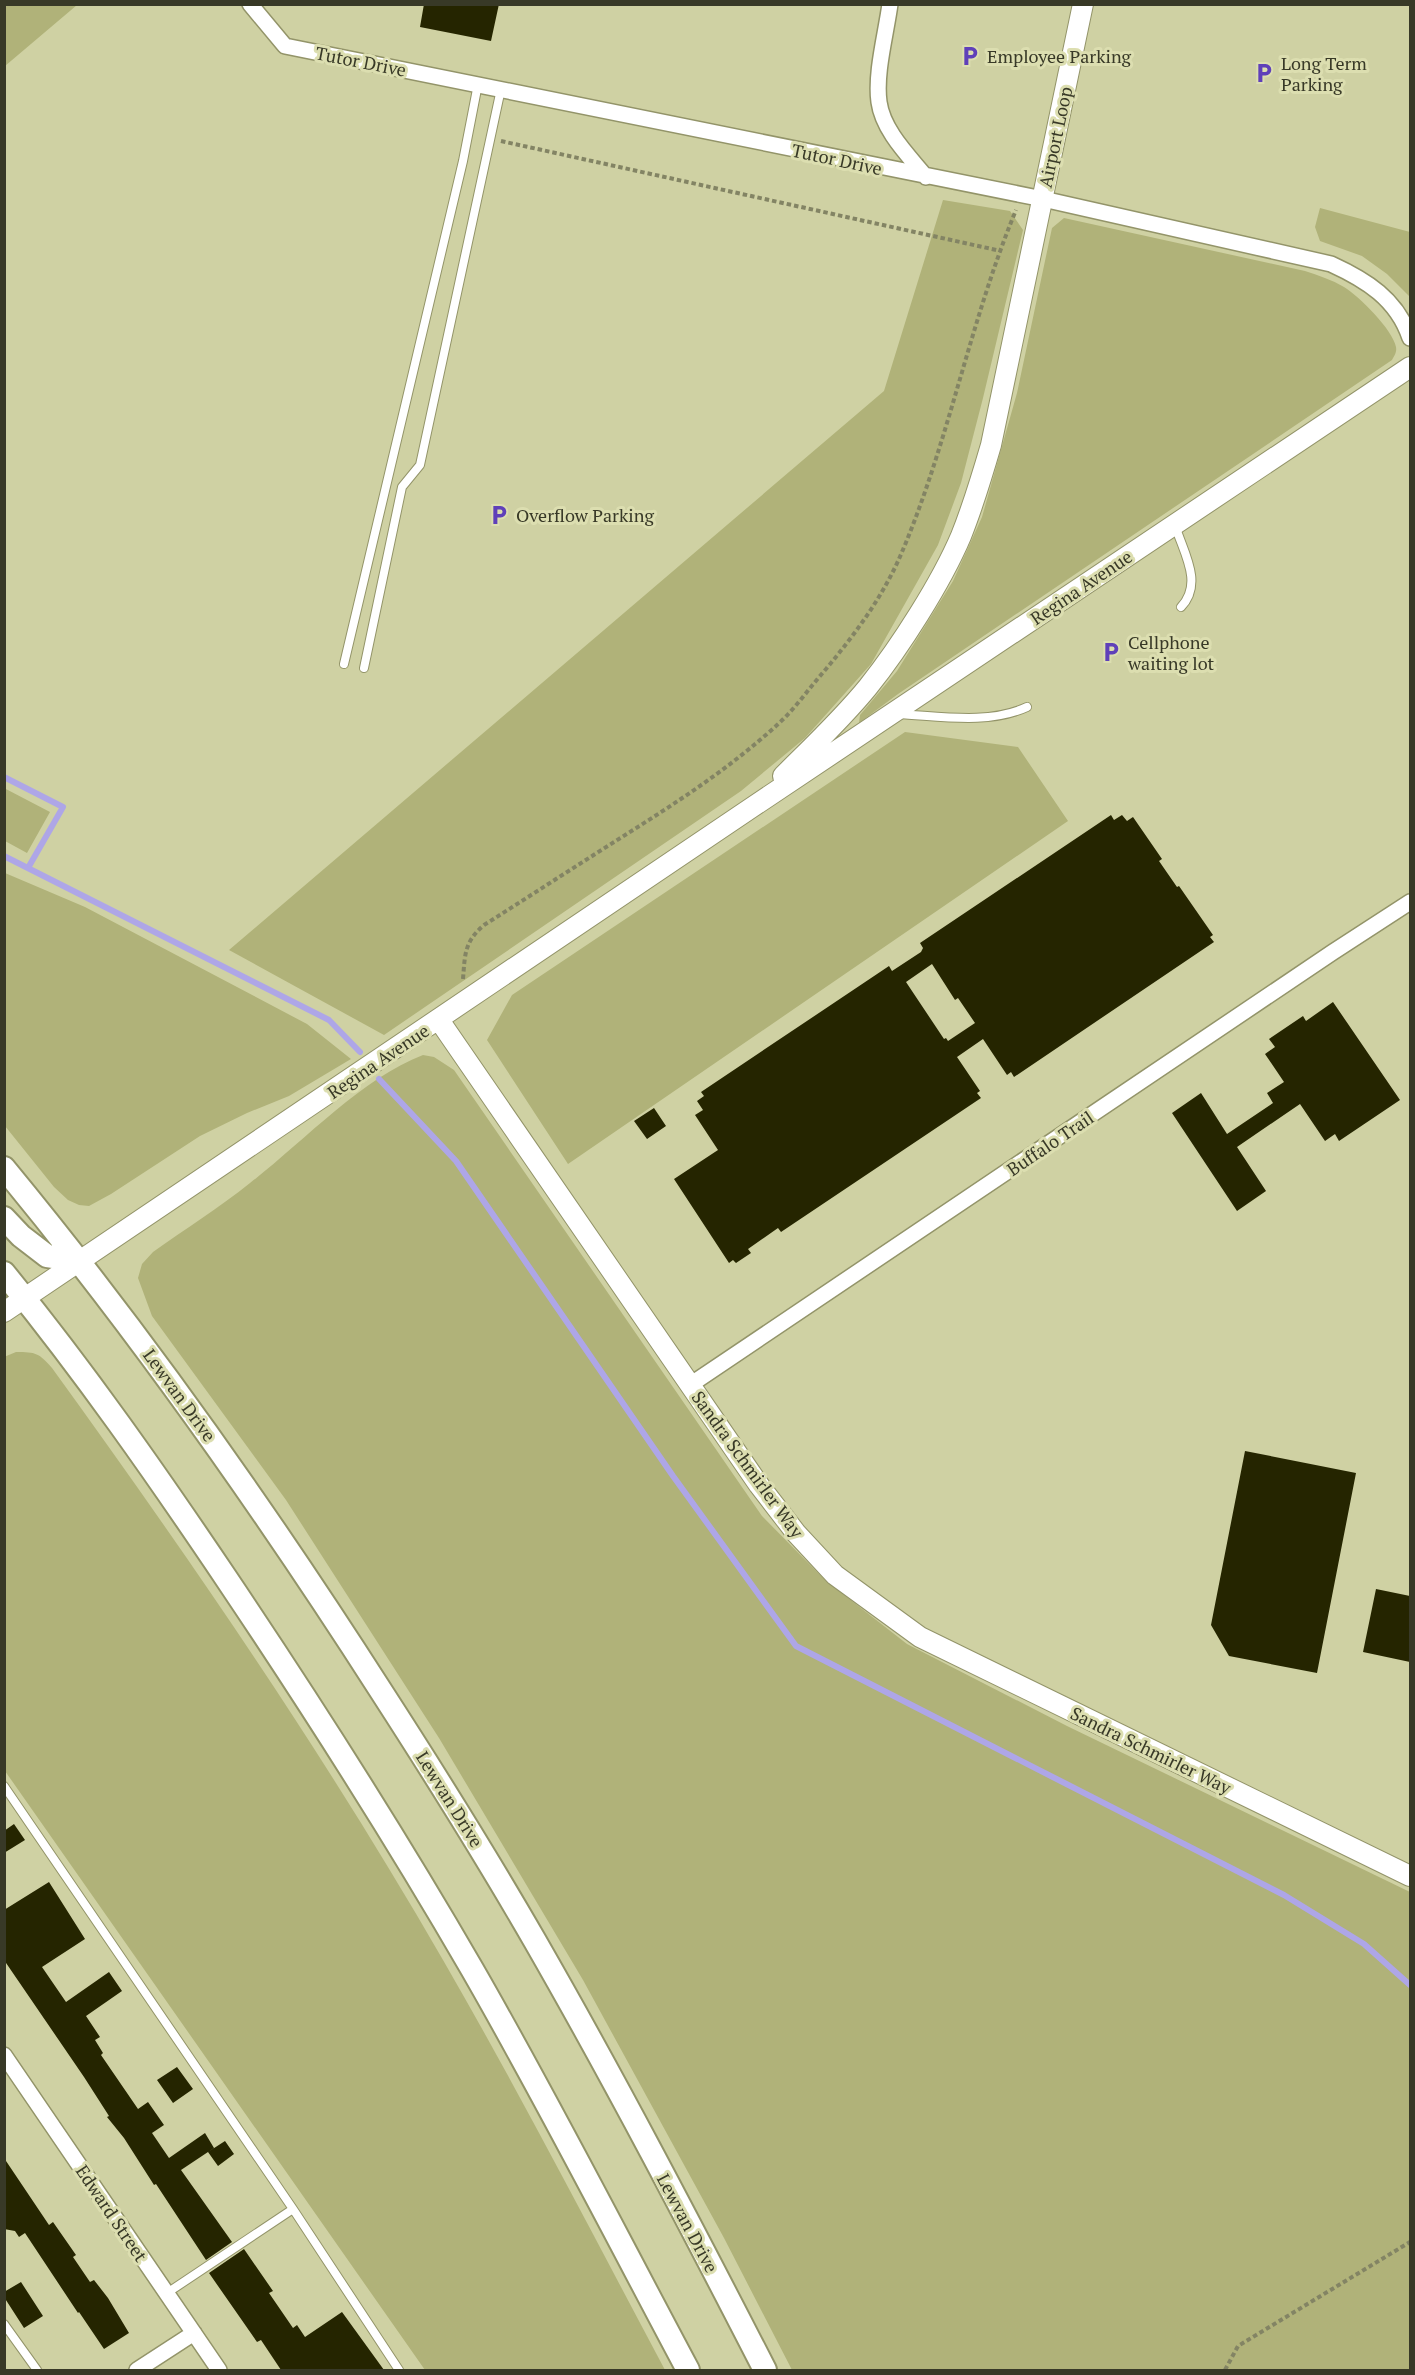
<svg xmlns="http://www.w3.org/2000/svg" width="1415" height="2375" font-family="'PT Serif',serif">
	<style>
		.green { fill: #b0b279 }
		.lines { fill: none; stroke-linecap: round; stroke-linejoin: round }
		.stream { stroke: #aea6e7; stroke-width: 6 }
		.building { fill: #252500; fill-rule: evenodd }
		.service-casing { stroke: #939469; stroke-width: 10 }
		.minor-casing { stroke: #939469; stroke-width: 18 }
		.tertiary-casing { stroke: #939469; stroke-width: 22 }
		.secondary-casing { stroke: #939469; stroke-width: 26 }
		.path { stroke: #838464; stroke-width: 4; stroke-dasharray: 4.5 3; stroke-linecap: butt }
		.service { stroke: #fff; stroke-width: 8 }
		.minor { stroke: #fff; stroke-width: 15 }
		.tertiary { stroke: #fff; stroke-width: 20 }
		.secondary { stroke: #fff; stroke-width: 22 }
		.labels { text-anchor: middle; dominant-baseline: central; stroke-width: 6; stroke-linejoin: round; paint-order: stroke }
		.poi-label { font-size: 18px; fill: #383927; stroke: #dcdeb0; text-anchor: start }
		.street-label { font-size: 18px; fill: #383927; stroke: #dcdeb0 }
	</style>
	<rect width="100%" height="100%" fill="#cfd1a3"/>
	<path class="green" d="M5 4H77V5L5 66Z
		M943 200 1010 211 1023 230 983 398 961 483 938 545 871 664 805 738 741 791 384 1035 229 950 884 391Z
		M1320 208 1410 232V297L1387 274 1362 256 1320 241 1315 227Z
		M1064 218 1305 271C1318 275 1332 280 1344 287 1359 296 1393 330 1396 347 1397 353 1394 356 1392 360L898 694 859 723 860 715 897 671 953 581 982 517 1017 393 1052 228Z
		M905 732 1018 747 1068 821 568 1164 487 1040 512 995Z
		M4 788 50 812 27 853 5 841Z
		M5 873 85 907 307 1024 351 1059 289 1096 247 1113 200 1136 111 1194 89 1206 79 1205 68 1200 54 1187 5 1126Z
		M423 1055 434 1057 454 1070 762 1516 825 1580 907 1644 1067 1726 1410 1892V2370H792L724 2238 583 1980 439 1738 286 1500 152 1316 138 1278 142 1264 153 1252C185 1229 219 1208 250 1183 302 1143 362 1078 423 1055Z
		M16 1352C36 1352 39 1353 52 1368 191 1560 325 1755 443 1960 521 2095 592 2233 665 2370H425L5 1771 4 1357Z"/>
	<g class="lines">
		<path class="stream" d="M4 777 63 807 28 868
			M4 856 329 1020 360 1052
			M379 1079 456 1161 673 1476 796 1646 1284 1895 1364 1944 1410 1985"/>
	</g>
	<path class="building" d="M424 4H499L491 41 420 27Z
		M1111 815 1114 820 1122 815 1127 821 1133 817 1162 859 1159 861 1177 887 1179 886 1213 935 1210 937 1214 942 1014 1077 1011 1072 1007 1075 983 1039 957 1057 980 1091 977 1093 981 1098 781 1232 778 1228 748 1249 751 1253 736 1263 733 1260 729 1263 674 1179 718 1150 695 1115 703 1110 697 1101 704 1096 701 1092 889 966 892 971 921 952 923 948 920 943ZM932 964 955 1000 958 998 975 1023 948 1041 946 1038 944 1039 906 982Z
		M1333 1002 1400 1100 1339 1141 1335 1134 1325 1141 1300 1104 1237 1147 1266 1191 1237 1211 1172 1113 1201 1093 1227 1134 1273 1103 1267 1093 1284 1082 1265 1054 1275 1047 1269 1039 1303 1016 1306 1021Z
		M654 1108 666 1126 647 1139 634 1121Z
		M1245 1451 1356 1473 1317 1673 1229 1656 1211 1625Z
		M1376 1589 1410 1596V1662L1363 1652Z
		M14 1824 25 1840 4 1853V1831Z
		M49 1882 85 1939 42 1967 66 2002 109 1972 122 1991 86 2016 100 2037 95 2040 103 2053 101 2055 138 2109 148 2102 164 2125 152 2133 169 2158 205 2133 214 2148 181 2170 232 2242 206 2260 156 2184 154 2185 124 2138 107 2117 109 2116 84 2077 4 1960V1910Z
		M177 2067 193 2089 173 2103 157 2080Z
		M225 2141 234 2154 218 2166 208 2152Z
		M4 2158 49 2225 53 2222 76 2255 73 2257 90 2282 94 2280 108 2298 129 2333 104 2349 79 2312 78 2313 25 2233 19 2237 15 2231 4 2229Z
		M244 2249 273 2291 269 2293 293 2328 297 2325 305 2337 342 2312 384 2370H281L261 2340 257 2342 209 2273Z
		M21 2282 43 2316 24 2328 4 2297V2292Z"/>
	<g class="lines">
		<g class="service-casing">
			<path id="service" d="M1175 525C1183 552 1204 583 1181 607
				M344 664 463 161 478 84
				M364 668 402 487 420 465 501 89
				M898 714C940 716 988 725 1027 707
				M4 1786 293 2209 399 2370
				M167 2293 293 2209
				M4 2324 37 2370"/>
		</g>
		<g class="minor-casing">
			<path id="minor" d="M250 4 285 46 1043 199 1331 264C1366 280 1397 299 1410 338
				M890 4C886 34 875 73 879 102 883 131 909 156 926 177
				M690 1385 1333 952 1410 902
				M4 2055 219 2370
				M137 2370 194 2333"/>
		</g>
		<g class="tertiary-casing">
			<path id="tertiary" d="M783 776C812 747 842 719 868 687 900 647 941 583 961 536 973 506 982 476 991 445L1083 4
				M439 1020 759 1485 796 1533 835 1575 920 1637 1410 1876
				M4 1312 751 808 1410 367"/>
		</g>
		<g class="secondary-casing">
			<path id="secondary" d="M4 1168C141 1334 265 1510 381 1691 434 1773 486 1856 535 1941 616 2082 691 2226 765 2370
				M4 1218 21 1236 47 1256 81 1261
				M4 1273C84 1371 156 1474 226 1578 312 1706 395 1836 472 1969 548 2101 617 2237 688 2370"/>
		</g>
		<path class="path" d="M501 141 1001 251
			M463 979C465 955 464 942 484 925 530 896 576 866 622 837 676 803 730 768 777 725 795 709 810 687 826 669 856 633 884 595 902 552 949 441 970 321 1016 210
			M1225 2370 1238 2346 1410 2242"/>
		<use href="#service" class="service"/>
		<use href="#minor" class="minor"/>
		<use href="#tertiary" class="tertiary"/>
		<use href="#secondary" class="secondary"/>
	</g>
	<defs>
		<g id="parking-bare" transform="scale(1.62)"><path d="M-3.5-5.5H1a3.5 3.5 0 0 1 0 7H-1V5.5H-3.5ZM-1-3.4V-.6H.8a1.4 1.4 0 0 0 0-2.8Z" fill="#5f40b9" stroke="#dcdeb0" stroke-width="2.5" paint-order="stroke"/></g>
	</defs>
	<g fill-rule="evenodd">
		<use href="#parking-bare" x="970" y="56"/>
		<use href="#parking-bare" x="1264" y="73"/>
		<use href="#parking-bare" x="499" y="515"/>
		<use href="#parking-bare" x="1111" y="652"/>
	</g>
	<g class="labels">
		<g class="poi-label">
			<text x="987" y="56">Employee Parking</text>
			<text x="1281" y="63">Long Term<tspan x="1281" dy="21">Parking</tspan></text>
			<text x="516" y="515">Overflow Parking</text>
			<text x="1128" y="642">Cellphone<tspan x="1128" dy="21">waiting lot</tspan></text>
		</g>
		<g class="street-label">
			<text transform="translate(361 61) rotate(11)">Tutor Drive</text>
			<text transform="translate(1055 137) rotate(-78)">Airport Loop</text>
			<text transform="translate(837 159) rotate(12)">Tutor Drive</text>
			<text transform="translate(1081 587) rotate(-34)">Regina Avenue</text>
			<text transform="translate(378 1061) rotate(-34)">Regina Avenue</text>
			<text transform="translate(1050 1143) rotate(-34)">Buffalo Trail</text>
			<text transform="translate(180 1395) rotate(54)">Lewvan Drive</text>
			<text transform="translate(748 1464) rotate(54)">Sandra Schmirler Way</text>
			<text transform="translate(1151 1750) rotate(26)">Sandra Schmirler Way</text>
			<text transform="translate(450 1799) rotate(58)">Lewvan Drive</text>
			<text transform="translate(112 2213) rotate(56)">Edward Street</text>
			<text transform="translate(688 2223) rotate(62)">Lewvan Drive</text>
		</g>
	</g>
	<rect width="1415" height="2375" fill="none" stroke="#383927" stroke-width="12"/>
</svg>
